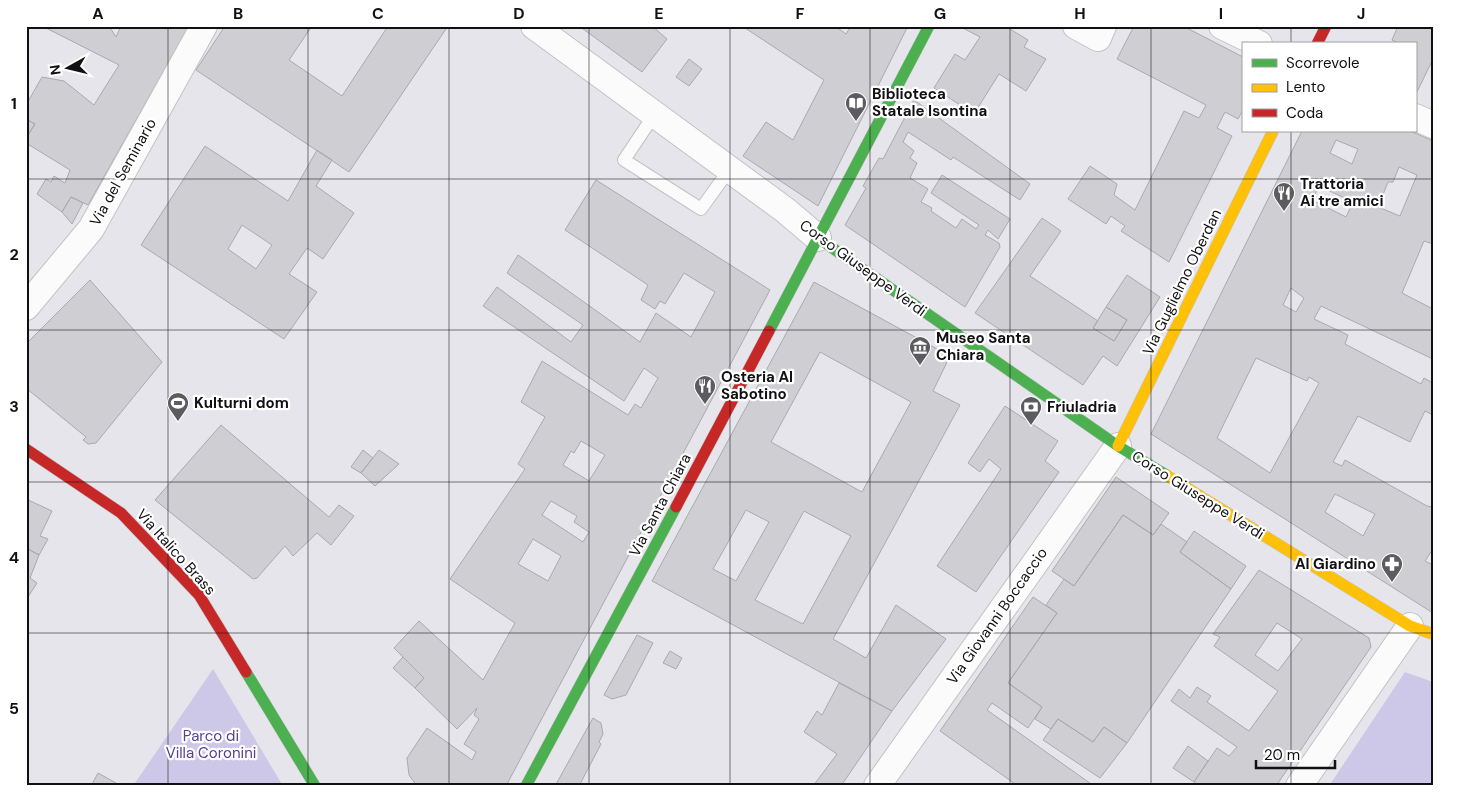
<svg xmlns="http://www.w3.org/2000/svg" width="1459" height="812" font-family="'DM Sans',sans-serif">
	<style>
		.green { fill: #cdc8e7 }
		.building { fill: #cfcfd3; stroke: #aaaaae; fill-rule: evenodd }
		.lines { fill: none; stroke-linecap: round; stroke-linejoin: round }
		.lane-casing { stroke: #c3c2c7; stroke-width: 14 }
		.street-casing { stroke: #c3c2c7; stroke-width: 28 }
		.fast-casing { stroke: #c3c2c7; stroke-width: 12 }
		.slow-casing { stroke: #c3c2c7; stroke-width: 12 }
		.jam-casing { stroke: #c3c2c7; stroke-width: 12 }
		.lane { stroke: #fbfbfc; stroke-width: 12 }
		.street { stroke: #fbfbfc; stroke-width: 26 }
		.fast { stroke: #4caf50; stroke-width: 11 }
		.slow { stroke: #ffc107; stroke-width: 11 }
		.jam { stroke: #c62828; stroke-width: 11 }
		.grid { fill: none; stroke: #111013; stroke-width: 1; stroke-opacity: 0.55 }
		.labels { text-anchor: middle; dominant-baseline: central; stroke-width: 4.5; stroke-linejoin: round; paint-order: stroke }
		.poi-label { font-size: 15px; font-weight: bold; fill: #111013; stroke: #fff; text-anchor: start }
		.street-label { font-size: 15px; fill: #111013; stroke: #fff }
		.park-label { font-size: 15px; fill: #564093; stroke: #fff }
		.neatline { fill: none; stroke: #111013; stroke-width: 2 }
		.grid-label { font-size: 16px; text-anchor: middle; font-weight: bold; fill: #111013 }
	</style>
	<rect width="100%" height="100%" fill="#e6e5eb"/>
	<path class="green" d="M213 669 283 786H133Z
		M1405 672 1433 682V786H1329Z"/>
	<path class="building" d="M42 26H109L116 37 121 26H189L88 205 71 197 62 212 37 194 46 179 51 182 54 176 65 183 70 170 26 143V138L35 124 26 119V105L42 77 64 81 94 105 119 65Z
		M225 26H312L289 60 342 96 388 26H448L349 172 196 70Z
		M579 26H652L667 39 642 72Z
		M742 26H835L846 34 851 26H908L818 206 743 156 766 122 793 140 824 80Z
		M959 26H1005L1028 40 1024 47 1046 59 1026 91 999 74 974 114 934 88 955 54 965 60 980 37Z
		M1134 26H1183L1243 57V110L1238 119 1225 112 1217 128 1232 136 1169 262 1121 231 1125 226 1111 216 1106 224 1068 199 1090 166 1117 184 1114 195 1135 210 1184 111 1199 118 1206 105 1117 59Z
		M1398 26H1433V59L1415 96V44H1400L1392 40Z
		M689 59 702 69 689 86 676 77Z
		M914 100 1030 184 1020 200 953 157 951 160 908 132 903 142 914 151 910 158 917 163 910 178 928 189 921 202 932 208 931 211 956 228 962 219 976 229 979 225 931 193 942 175 1010 219 998 239 988 230 985 235 999 243 1000 247 965 307 845 225 866 188 863 186 879 158 883 159Z
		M26 119 35 124 26 138Z
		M1302 131H1410L1433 141V244L1424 241 1402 293 1433 309V359L1321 306 1314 319 1348 335 1345 344 1421 384 1424 378 1433 383V415L1425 411 1410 442 1358 416 1333 462 1342 466 1345 460 1427 506 1433 507V549L1425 561 1433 565V613L1151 434ZM1336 140 1358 149 1352 164 1330 153ZM1399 167 1417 175 1400 216 1378 207 1388 182H1393ZM1319 186 1353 202 1346 217 1312 200ZM1291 288 1304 298 1296 312 1283 305ZM1256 358 1307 381 1309 377 1319 383 1270 473 1217 438ZM1335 494 1375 514 1363 536 1325 512Z
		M205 146 288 201 317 150 332 160 316 186 354 213 323 259 307 248 289 274 317 292 284 339 141 245ZM242 225 272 245 256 269 228 249Z
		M596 180 770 290 506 786H417L409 775 407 758 427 728 472 760 476 752 464 744 479 719 474 715 477 708 457 729 415 688 424 678 394 648 419 621 483 680 515 623 450 579 525 469 518 464 545 417 521 402 542 361 628 415 635 404 641 408 658 378 644 368 624 401 483 306 497 287 571 342 583 325 507 273 518 255 640 342 656 313 691 337 715 292 684 273 665 304 660 301 655 309 641 300 648 285 565 230ZM581 441 605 455 589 481 563 465 571 451 574 453ZM551 501 577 516 574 522 589 532 583 542 542 515ZM533 539 561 556 548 581 518 564Z
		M71 197 83 203 72 224 62 212Z
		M1042 218 1061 231 1030 276 1098 321 1093 328 1114 341 1127 320 1106 307 1127 275 1160 297 1117 366 1103 356 1083 385 975 313Z
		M90 280 162 362 96 443 88 444 83 440 86 437 26 388V344Z
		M814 282 950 356 933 391 960 405 833 639 866 658 896 605 946 639 892 711 652 581ZM820 352 911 402 862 492 771 442ZM746 510 769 522 736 581 713 569ZM804 511 851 536 803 624 755 600Z
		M1106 307 1127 320 1114 341 1093 328Z
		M1005 406 1058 441 1045 461 1059 472 976 592 937 566 1001 469 989 459 980 472 968 463Z
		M221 425 329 517 339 505 354 516 331 545 317 533 293 556 285 546 257 578 253 579 155 500Z
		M363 450 373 458 361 473 351 467Z
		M379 450 399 464 375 486 361 473Z
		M1116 477 1169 513 1153 535 1123 515 1074 586 1052 571Z
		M26 499 52 511 40 536 48 539 39 555 26 548Z
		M1123 515 1153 535 1161 524 1187 542 1180 552 1231 589 1127 743 1104 727 1093 742 1058 719 1051 729 1035 719 1042 707 1008 683 1057 613 1046 605 1064 579 1074 586Z
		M1194 531 1246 566 1231 589 1180 552Z
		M26 548 39 555 30 578 37 583 26 600Z
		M1259 570 1369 638 1371 647 1276 786H1199L1194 782 1217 748 1229 756 1237 747 1171 701 1179 689 1190 698 1197 687 1211 696 1207 702 1249 731 1278 691 1214 646 1220 637 1213 634ZM1277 623 1302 639 1278 671 1255 655Z
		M1033 597 1057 613 1008 683 1042 707 1028 728 992 703 987 710 1094 786H1018L940 731Z
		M637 635 653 643 626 695 612 699 604 695Z
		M670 651 682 658 676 669 663 663Z
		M403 657 424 678 415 688 393 668Z
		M839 683 892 711 841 786H813L837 754 804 732 817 711 822 715Z
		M593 718 601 723 603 734 599 742 601 744 579 786H555Z
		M1058 719 1093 742 1104 727 1127 743 1100 778 1043 740Z
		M1188 746 1208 761 1194 782 1173 768Z
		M98 773 116 783 114 786H91Z"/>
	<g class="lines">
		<g class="lane-casing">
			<path id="lane" d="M654 115 624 160 701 209 729 170"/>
		</g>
		<g class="street-casing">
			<path id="street" d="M534 26 785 210 818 238
				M1076 26 1098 38 1103 26
				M1222 26 1259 44
				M1415 117 1433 125
				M26 307 91 229 204 26
				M877 786 1118 446
				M1299 786 1410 626"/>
		</g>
		<g class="fast-casing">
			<path id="fast" d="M818 238 1118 446 1166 475
				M769 331 929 26
				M246 672 315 786
				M526 786 676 507"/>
		</g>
		<g class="slow-casing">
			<path id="slow" d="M1118 446 1273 131
				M1166 475 1410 626 1433 634"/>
		</g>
		<g class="jam-casing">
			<path id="jam" d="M1317 44 1326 26
				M26 449 121 513 199 595 246 672
				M676 507 769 331"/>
		</g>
		<use href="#lane" class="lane"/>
		<use href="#street" class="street"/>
		<use href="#fast" class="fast"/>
		<use href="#slow" class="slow"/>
		<use href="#jam" class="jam"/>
	</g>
	<path class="grid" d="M168 26V786M308 26V786M449 26V786M589 26V786M730 26V786M870 26V786M1010 26V786M1151 26V786M1291 26V44M1291 131V786M26 179H1433M26 330H1433M26 482H1433M26 633H1433"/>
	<defs>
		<g id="library-pin" transform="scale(1.125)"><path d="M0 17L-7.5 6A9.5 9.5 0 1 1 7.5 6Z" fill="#5c5b5f" stroke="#fff"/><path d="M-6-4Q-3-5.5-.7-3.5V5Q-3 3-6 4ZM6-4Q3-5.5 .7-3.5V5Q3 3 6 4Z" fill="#fff"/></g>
		<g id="restaurant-pin" transform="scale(1.125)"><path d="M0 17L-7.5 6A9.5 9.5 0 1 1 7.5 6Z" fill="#5c5b5f" stroke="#fff"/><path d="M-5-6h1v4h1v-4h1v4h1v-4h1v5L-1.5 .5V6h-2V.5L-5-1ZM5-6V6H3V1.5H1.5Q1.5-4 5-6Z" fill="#fff"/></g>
		<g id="museum-pin" transform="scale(1.125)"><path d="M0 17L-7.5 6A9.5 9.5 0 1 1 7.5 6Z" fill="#5c5b5f" stroke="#fff"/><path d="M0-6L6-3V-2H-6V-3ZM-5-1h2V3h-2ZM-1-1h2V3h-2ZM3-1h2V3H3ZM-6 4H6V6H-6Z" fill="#fff"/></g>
		<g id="stadium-pin" transform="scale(1.125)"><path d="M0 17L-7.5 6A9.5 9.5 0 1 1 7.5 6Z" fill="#5c5b5f" stroke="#fff"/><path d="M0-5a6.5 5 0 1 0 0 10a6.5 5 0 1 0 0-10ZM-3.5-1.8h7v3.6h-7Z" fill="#fff"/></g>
		<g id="bank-pin" transform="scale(1.125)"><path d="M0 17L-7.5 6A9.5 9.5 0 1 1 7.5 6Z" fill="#5c5b5f" stroke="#fff"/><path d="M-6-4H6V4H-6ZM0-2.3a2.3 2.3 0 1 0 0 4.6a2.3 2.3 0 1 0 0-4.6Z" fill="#fff"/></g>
		<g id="pharmacy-pin" transform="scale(1.125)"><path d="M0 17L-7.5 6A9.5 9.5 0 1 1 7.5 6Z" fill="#5c5b5f" stroke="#fff"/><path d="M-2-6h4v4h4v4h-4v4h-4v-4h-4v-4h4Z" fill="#fff"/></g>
	</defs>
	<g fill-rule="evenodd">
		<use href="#library-pin" x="856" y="103"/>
		<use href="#restaurant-pin" x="1284" y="193"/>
		<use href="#museum-pin" x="920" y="347"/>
		<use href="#restaurant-pin" x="705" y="386"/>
		<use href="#stadium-pin" x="178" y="403"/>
		<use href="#bank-pin" x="1031" y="407"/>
		<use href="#pharmacy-pin" x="1392" y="564"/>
	</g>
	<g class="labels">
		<g class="poi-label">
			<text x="872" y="94">Biblioteca<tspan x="872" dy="17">Statale Isontina</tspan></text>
			<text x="1300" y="184">Trattoria<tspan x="1300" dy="17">Ai tre amici</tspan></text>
			<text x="936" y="338">Museo Santa<tspan x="936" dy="17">Chiara</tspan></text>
			<text x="721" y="377">Osteria Al<tspan x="721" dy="17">Sabotino</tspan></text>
			<text x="194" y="403">Kulturni dom</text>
			<text x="1047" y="407">Friuladria</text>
			<text x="1376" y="564" text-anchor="end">Al Giardino</text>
		</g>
		<g class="street-label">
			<text transform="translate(123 172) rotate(-61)">Via del Seminario</text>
			<text transform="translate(863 268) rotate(36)">Corso Giuseppe Verdi</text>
			<text transform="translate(1182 282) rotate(-64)">Via Guglielmo Oberdan</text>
			<text transform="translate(1198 495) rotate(32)">Corso Giuseppe Verdi</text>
			<text transform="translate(660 505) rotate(-62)">Via Santa Chiara</text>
			<text transform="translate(176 552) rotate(48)">Via Italico Brass</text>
			<text transform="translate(997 616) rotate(-55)">Via Giovanni Boccaccio</text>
		</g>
		<g class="park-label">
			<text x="211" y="736">Parco di<tspan x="211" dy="17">Villa Coronini</tspan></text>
		</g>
	</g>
	<rect width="1459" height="812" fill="none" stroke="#ffffff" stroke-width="55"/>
	<rect x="1242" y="42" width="175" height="90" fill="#ffffff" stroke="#a09fa1"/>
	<rect x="1252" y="59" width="25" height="8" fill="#4caf50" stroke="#a09fa1"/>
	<text x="1286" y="68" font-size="15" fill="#111013">Scorrevole</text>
	<rect x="1252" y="84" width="25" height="8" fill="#ffc107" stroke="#a09fa1"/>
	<text x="1286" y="92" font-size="15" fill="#111013">Lento</text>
	<rect x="1252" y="109" width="25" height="8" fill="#c62828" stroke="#a09fa1"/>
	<text x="1286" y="118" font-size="15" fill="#111013">Coda</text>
	<g transform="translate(68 68) rotate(262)" stroke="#ffffff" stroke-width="4" paint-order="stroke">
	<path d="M0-4L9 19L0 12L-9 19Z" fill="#111013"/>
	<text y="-8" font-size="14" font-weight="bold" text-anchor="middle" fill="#111013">N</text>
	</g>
	<path d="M1256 760v8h79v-8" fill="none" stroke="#111013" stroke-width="2.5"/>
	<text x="1264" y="760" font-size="15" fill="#111013" stroke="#ffffff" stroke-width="4" paint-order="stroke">20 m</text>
	<rect x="28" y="28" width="1404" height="756" class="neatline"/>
	<g class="grid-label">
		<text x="98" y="19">A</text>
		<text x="238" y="19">B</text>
		<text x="378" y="19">C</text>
		<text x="519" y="19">D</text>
		<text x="659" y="19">E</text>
		<text x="800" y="19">F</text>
		<text x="940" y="19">G</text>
		<text x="1080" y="19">H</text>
		<text x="1221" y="19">I</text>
		<text x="1361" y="19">J</text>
		<text x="14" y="109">1</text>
		<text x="14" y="260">2</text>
		<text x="14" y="412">3</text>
		<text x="14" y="563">4</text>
		<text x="14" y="714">5</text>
	</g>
</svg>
